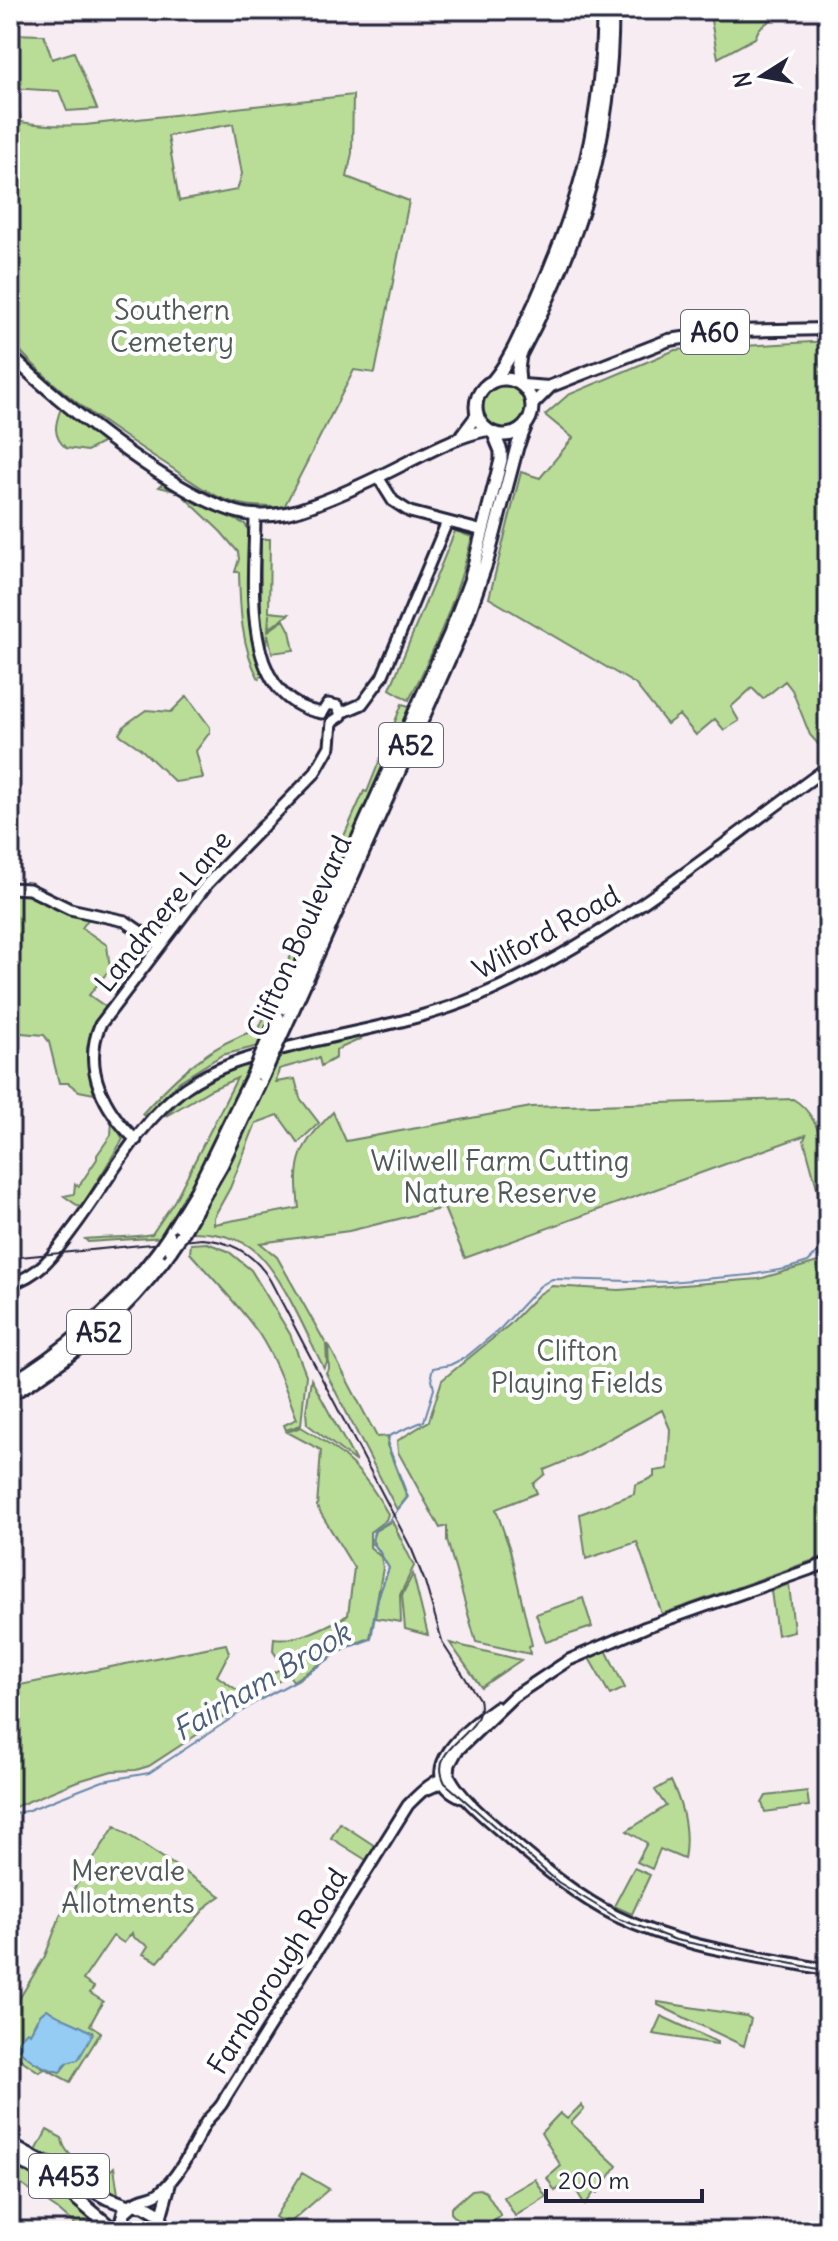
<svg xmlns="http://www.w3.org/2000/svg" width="838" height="2241" font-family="Delius,sans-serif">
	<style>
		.green { fill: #b9dd97; stroke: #6e8069; stroke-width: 2; fill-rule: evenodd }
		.water { fill: #94ccf3; stroke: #6688a9; stroke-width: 2 }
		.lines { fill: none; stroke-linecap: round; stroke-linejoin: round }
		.stream { stroke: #6688a9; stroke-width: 2 }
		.secondary-casing { stroke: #22223b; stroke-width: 15 }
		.primary-casing { stroke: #22223b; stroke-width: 16 }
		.highway-casing { stroke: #22223b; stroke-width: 17 }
		.secondary { stroke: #fff; stroke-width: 9 }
		.primary { stroke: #fff; stroke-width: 10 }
		.highway { stroke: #fff; stroke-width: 11 }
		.tram { stroke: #22223b; stroke-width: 2 }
		.highway-bridge-casing { stroke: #22223b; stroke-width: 17; stroke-linecap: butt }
		.highway-bridge { stroke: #fff; stroke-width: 11 }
		.labels { text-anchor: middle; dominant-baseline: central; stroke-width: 8; stroke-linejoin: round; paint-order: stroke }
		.shield { fill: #fff; stroke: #646476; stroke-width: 2 }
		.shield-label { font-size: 26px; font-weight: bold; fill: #22223b }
		.park-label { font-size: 28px; fill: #4f5a57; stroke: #fff }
		.street-label { font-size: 28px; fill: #22223b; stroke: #fff }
		.water-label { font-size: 30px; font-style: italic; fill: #4a5e7b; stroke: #fff }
	</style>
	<rect width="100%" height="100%" fill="#f7ecf2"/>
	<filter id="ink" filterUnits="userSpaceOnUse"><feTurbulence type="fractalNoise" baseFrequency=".0125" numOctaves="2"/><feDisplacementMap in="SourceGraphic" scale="16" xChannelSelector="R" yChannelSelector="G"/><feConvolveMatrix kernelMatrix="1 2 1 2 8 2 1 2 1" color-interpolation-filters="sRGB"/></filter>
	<g filter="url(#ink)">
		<path class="green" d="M709 10H764L773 18 759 29 755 38 718 58Z
			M10 34 44 35 52 59 74 52 97 109 67 111 59 91 11 88 18 106 10 105Z
			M353 95 352 153 347 177 409 201 375 373 354 370 284 507C265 507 247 507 229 501 206 493 186 477 166 464 110 428 51 389 10 339V111L20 113 21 122C43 126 63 126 85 125ZM233 124 242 174 237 190 179 201 168 136Z
			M828 341V755L810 735 792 690 785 681 763 699 752 688 731 707 739 721 724 730 715 719 696 735 679 715 667 724 635 684 489 598 521 472 540 478 573 438 545 415 568 395 675 350Z
			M481 408a23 23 0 1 1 46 0a23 23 0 1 1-46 0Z
			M61 408 104 442 87 451 66 448C52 436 55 424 61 408Z
			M166 481 211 509 245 524 248 530C249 579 245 629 262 675L259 679C241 647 240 608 239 572H235L239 559 238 552 221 532 179 492 159 487Z
			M455 531 472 537C458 595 436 648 409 700L390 689Z
			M261 539H270L269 612 289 614 270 628 269 614 268 631 284 620 290 631 294 650 272 653 268 634 265 649 261 621Z
			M187 696 210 727V732L196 751 203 778 175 782 141 749 119 734 125 725 146 710 171 712Z
			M402 704 409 706 384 773 372 792 259 1046 222 1055 180 1081 144 1116 142 1114C176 1076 210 1044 259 1029L309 913 307 910 315 896 313 895 328 872 364 791 367 792Z
			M10 893 33 896 89 918 82 928 107 945 110 969 89 995 106 1007C83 1039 84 1057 94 1094L79 1091 68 1083H59L49 1042 44 1035 10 1032Z
			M356 1035 361 1039 336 1050V1058L321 1066 319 1058 279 1069 276 1082 295 1079 300 1098 319 1123 298 1143 278 1115 256 1123 230 1188 214 1217V1224L299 1208C293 1159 299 1147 333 1112L346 1141 531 1107 793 1099C836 1124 828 1205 828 1249L820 1250 821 1202 804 1140 806 1135 465 1258 444 1208 349 1231 260 1243 277 1257 326 1344 327 1363 324 1368C306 1334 280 1267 249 1246 231 1235 210 1232 189 1232L280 1052Z
			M252 1061 207 1162 165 1237 88 1242 85 1239C108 1237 130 1238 152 1234L175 1200 237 1078 210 1090 166 1116C187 1090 218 1066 252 1061Z
			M112 1121 123 1139 81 1208 64 1196 74 1194 75 1184 79 1186 97 1159V1155L111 1135Z
			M207 1243 228 1251 251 1270 290 1334 306 1375 301 1425 286 1430 284 1425 297 1419C286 1390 276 1360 259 1334 239 1305 213 1279 190 1253L191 1244Z
			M828 1259V1555L662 1614 637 1542 586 1559 580 1514 634 1494 635 1485 654 1477V1471L668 1469 670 1429 662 1410 580 1455 544 1470 545 1474 533 1484 537 1493 496 1509 510 1550 532 1645 529 1646 530 1654 476 1642 447 1540V1526L440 1528 398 1452 397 1441 429 1421 442 1380 509 1325 538 1295 552 1286 619 1290 759 1279Z
			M328 1344 377 1437 388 1436 387 1445 407 1497 397 1510 326 1373 329 1369Z
			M311 1379 356 1462 307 1424 306 1411Z
			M301 1427C343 1451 365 1472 388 1514L386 1520 370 1532V1547L381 1557 383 1568 370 1638 346 1647 293 1681 273 1651 274 1638C299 1642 327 1626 348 1615L354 1568 317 1507 321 1450 287 1432Z
			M392 1521 414 1566 400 1595 401 1622 375 1618 378 1598 389 1568 372 1540 375 1531Z
			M413 1574 428 1635 405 1629 402 1595Z
			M789 1584 794 1631 777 1635 771 1591Z
			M583 1598 592 1627 546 1642 536 1614Z
			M450 1643 521 1660 481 1687Z
			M226 1644 229 1653 217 1676 240 1692 280 1669 285 1677 149 1766 136 1770 112 1771 75 1782 10 1809V1687Z
			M606 1650 625 1688 610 1695 589 1658Z
			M671 1781C683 1806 689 1832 684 1859L660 1849 652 1869 637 1862 647 1843 627 1831 666 1806 655 1790Z
			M807 1791 809 1806 765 1812 762 1803 766 1796Z
			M340 1823 375 1846 366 1860 331 1838Z
			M115 1826 221 1896 209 1904 158 1962 143 1954 148 1946 133 1937 132 1933 124 1943 113 1936 83 1980 94 1987 90 1993 103 2001 90 2025 101 2032 70 2082 46 2069 60 2072 92 2032 62 2020 47 2009C27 2024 31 2040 34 2062L45 2069 39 2072 10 2052V2014L45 1956 66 1901Z
			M634 1868 650 1875 632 1914 614 1906Z
			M658 2002 746 2016 751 2019 744 2046 658 2005Z
			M661 2016 717 2042V2044L653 2034Z
			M581 2105 584 2109 571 2123 617 2166 598 2193 595 2191 585 2205 570 2180 555 2191 547 2178 561 2166 541 2133 560 2113 567 2119Z
			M47 2130 62 2138C63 2156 93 2174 109 2172L114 2167 118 2194 60 2160 36 2151Z
			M10 2162 44 2181 65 2200 86 2212 105 2231H82L57 2209 10 2177Z
			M302 2173 329 2189 292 2221 284 2222 275 2217Z
			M535 2179 546 2197 515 2216 504 2197Z
			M480 2189 486 2192 501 2216 480 2231H467L451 2213V2208L472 2190Z"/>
		<path class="water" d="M47 2009C61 2020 80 2023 93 2034L78 2060 67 2063 60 2072C43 2068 26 2060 15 2044L27 2031 30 2033 40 2015Z"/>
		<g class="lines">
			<path class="stream" d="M10 1814 26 1811 103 1781 149 1773 256 1702 299 1679 346 1648 371 1639 378 1598 389 1568 378 1549 372 1544 374 1530 389 1521 408 1497 388 1445 389 1436 424 1421 434 1389 431 1375 433 1368 450 1365 466 1357 500 1329 540 1286 552 1279 669 1282 750 1275 785 1269 808 1262 818 1252 828 1251"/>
			<g class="secondary-casing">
				<path id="secondary" d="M378 477 393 501 410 512 483 531
					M255 515C255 578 237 699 322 713
					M322 713 328 704 338 706 341 716 332 722
					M341 713 362 704 382 677 447 522
					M10 888 29 889 70 909 125 921 160 945
					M136 1140C104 1110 82 1068 100 1025L208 883 314 774 330 746 332 722
					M10 1284C40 1275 54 1254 72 1230 108 1183 137 1123 185 1088 216 1066 250 1057 286 1048 350 1031 418 1022 479 996 608 941 716 848 828 767
					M450 1777C464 1803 491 1822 513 1842 546 1870 578 1897 616 1916 681 1948 758 1956 828 1970
					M426 1790 448 1780 450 1764 457 1751 513 1697 569 1660 646 1627 828 1563
					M463 1798C407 1775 471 1725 496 1707
					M133 2204C142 2196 153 2199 161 2191 181 2174 193 2145 206 2122 212 2113 221 2109 225 2098L408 1805C419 1794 435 1777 450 1777
					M161 2217 170 2185"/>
			</g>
			<g class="primary-casing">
				<path id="primary" d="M10 355C58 401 188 509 253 515 273 517 295 512 313 505 346 493 377 478 408 462 434 449 458 436 487 430
					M522 385 549 387
					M532 405 551 386 669 340 732 331 828 329
					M462 435 477 415"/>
			</g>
			<g class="highway-casing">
				<path id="highway" d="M476 407a28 28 0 1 1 56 0a28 28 0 1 1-56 0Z
					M492 382C512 359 523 328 536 301 581 201 603 120 603 10
					M519 383 518 370 520 355C581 239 612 142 612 10
					M290 1016 466 621 487 561 517 447 525 427
					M278 1017 450 634 470 581 501 460V451L494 434
					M182 1234 222 1164 263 1076
					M169 1236 197 1190 252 1077
					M10 1384C68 1349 117 1306 158 1252
					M10 1395C74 1357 128 1311 171 1250
					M10 2145 107 2198 129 2206
					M10 2155 57 2182 115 2231
					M119 2231 124 2212 133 2204 144 2205 160 2214 163 2231"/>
			</g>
			<use href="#secondary" class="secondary"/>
			<use href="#primary" class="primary"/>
			<use href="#highway" class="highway"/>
			<path class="tram" d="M10 1258 202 1239C232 1241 255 1255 270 1280L412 1550 425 1582 443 1644 479 1699C488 1737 425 1744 445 1783L558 1882 619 1919 676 1940 828 1971"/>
			<g class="highway-bridge-casing">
				<path id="highway-bridge" d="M263 1076 290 1016
					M252 1077 278 1017
					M171 1250 182 1234
					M158 1252 169 1236"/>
			</g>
			<use href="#highway-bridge" class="highway-bridge"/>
		</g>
	</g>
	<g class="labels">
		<g class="shield">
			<rect x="681" y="310" width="68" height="44" rx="6"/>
			<rect x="379" y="723" width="64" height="44" rx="6"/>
			<rect x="67" y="1310" width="64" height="44" rx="6"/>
			<rect x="29" y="2154" width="80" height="44" rx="6"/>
		</g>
		<g class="shield-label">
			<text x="715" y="332">A60</text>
			<text x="411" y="745">A52</text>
			<text x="99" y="1332">A52</text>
			<text x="69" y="2176">A453</text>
		</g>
		<g class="park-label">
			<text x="172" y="310">Southern<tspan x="172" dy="32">Cemetery</tspan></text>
			<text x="500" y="1161">Wilwell Farm Cutting<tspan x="500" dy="32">Nature Reserve</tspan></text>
			<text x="577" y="1351">Clifton<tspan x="577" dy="32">Playing Fields</tspan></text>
			<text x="128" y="1871">Merevale<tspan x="128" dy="32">Allotments</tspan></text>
		</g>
		<g class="street-label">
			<text transform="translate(163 911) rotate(-51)">Landmere Lane</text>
			<text transform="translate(546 932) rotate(-29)">Wilford Road</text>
			<text transform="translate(299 936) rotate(-66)">Clifton Boulevard</text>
			<text transform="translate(277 1971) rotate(-58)">Farnborough Road</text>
		</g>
		<g class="water-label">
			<text transform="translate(261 1681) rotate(-31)">Fairham Brook</text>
		</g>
	</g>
	<rect width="838" height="2241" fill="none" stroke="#fff" stroke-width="40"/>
	<rect x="20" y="20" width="798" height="2201" fill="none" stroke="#22223b" stroke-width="3" filter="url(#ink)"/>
	<g transform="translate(762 76) rotate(259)" stroke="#ffffff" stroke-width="6" paint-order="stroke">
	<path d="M0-6L14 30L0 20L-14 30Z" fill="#22223b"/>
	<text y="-12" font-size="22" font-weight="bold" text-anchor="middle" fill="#22223b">N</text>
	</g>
	<path d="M546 2189v12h156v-12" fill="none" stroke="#22223b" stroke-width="4"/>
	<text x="558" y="2189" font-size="24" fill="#22223b" stroke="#ffffff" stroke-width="6" paint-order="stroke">200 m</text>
</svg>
